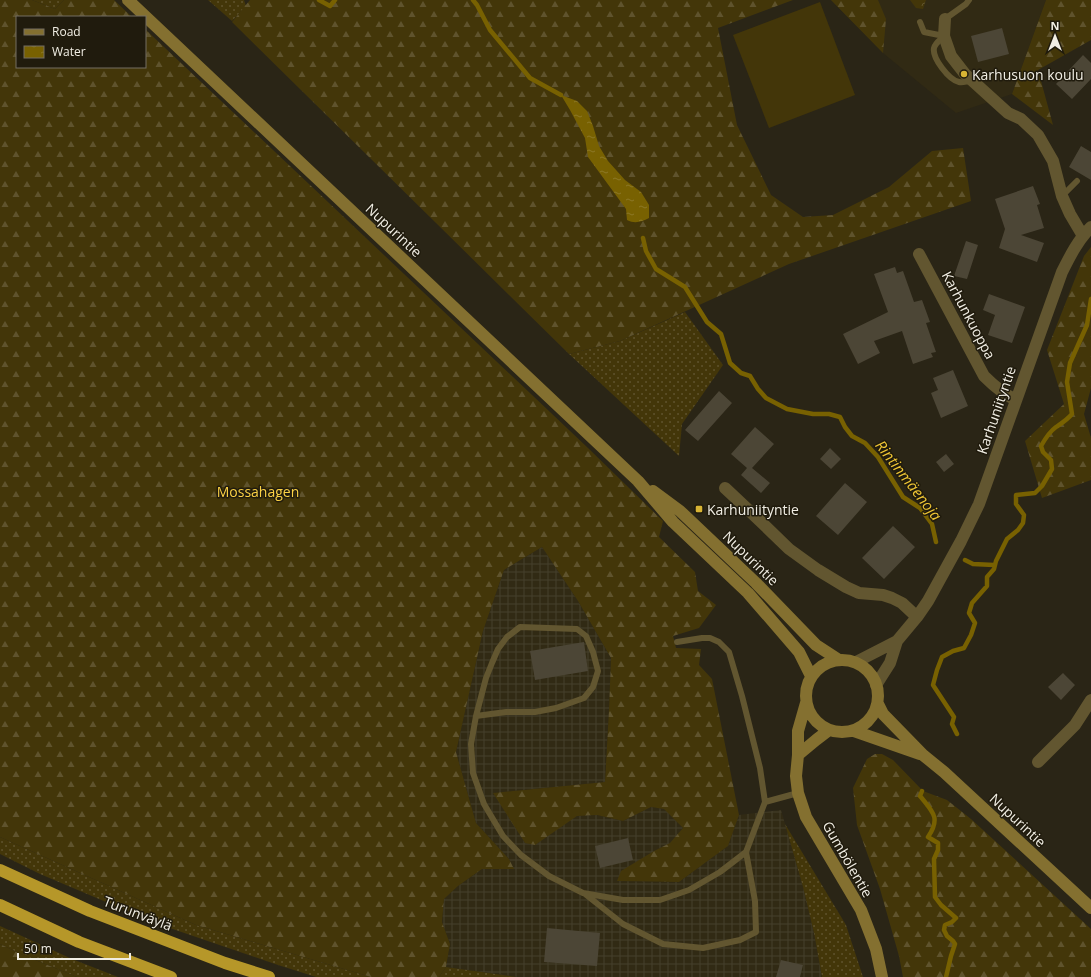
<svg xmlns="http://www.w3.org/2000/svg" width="1091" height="977" font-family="'Open Sans',sans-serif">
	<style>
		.built { fill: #312a14 }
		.industrial { fill: url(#industrial-grid) }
		.grass { fill: url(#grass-dots) }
		.forest { fill: url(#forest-firs) }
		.park { fill: url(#park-crowns) }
		.pitch { fill: #433609 }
		.water { fill: url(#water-ripples) }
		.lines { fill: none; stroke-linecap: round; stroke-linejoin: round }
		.stream { stroke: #786101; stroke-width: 4.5 }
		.building { fill: #4c4636 }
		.service { stroke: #625630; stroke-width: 6 }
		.minor { stroke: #625630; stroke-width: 12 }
		.secondary { stroke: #847030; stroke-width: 12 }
		.motorway { stroke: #b69729; stroke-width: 12 }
		.poi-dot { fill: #d8b434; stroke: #201b0d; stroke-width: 1.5 }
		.labels { text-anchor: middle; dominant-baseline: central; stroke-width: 3; stroke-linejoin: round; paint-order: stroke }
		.poi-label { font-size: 14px; fill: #f1eee4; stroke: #201b0d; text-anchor: start }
		.street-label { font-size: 14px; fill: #f1eee4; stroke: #201b0d }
		.park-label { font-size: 14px; fill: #fbd145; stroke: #201b0d }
		.water-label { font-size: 15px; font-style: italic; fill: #efc635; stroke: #201b0d }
	</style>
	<defs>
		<pattern id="industrial-grid" width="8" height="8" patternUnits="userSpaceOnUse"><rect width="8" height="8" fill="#312a14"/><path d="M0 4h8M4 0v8" fill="none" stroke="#453f2b"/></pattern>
		<pattern id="grass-dots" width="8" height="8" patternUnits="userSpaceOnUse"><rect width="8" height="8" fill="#433609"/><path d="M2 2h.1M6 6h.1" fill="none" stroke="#5f532d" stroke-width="1.8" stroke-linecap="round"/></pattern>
		<pattern id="forest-firs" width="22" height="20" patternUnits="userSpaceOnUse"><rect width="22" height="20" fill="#433609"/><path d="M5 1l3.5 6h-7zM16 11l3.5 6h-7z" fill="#5f532d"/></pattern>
		<pattern id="park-crowns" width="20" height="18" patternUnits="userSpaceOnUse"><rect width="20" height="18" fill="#433609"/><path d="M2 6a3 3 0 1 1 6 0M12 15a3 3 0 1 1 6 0" fill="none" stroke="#5f532d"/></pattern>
		<pattern id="water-ripples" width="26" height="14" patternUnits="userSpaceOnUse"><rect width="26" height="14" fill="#786101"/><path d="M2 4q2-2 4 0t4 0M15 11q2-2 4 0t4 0" fill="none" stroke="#8c7826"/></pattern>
	</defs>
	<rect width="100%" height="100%" fill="#2a2516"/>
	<path class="built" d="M831 0H1046L1012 94 956 113 883 53Z"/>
	<path class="industrial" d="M542 547 578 601 611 658 609 709 605 782 494 793 525 843 577 816 597 815 623 821 651 807 665 809 683 828 671 843 654 851 618 881 679 882 728 846 739 815 781 810 803 887 814 933 822 977H517L446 967 450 944 442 922 444 899 458 886 482 869H513L509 859 476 823 456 752 483 631 504 570Z"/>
	<path class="grass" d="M32 0H64L55 9Z
		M208 0H244L246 6 232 21Z
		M685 312 723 365 682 424 679 456 569 354 620 341Z
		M785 824 846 925 863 977H822L814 933 803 887Z
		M0 837 196 925 371 977H316L278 965 158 924 40 874 0 854Z
		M0 926 72 959 118 977H77L23 955 0 944Z
		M446 967 517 977H439Z"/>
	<path class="forest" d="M0 0H32L55 9 64 0H114L132 17H17V67H145V29L588 448 663 521 659 537 695 572 698 591 716 605 699 628 673 636 676 648 701 649 699 665 712 679 739 815 728 846 679 882 617 881 621 871 654 851 670 843 683 828 664 809 651 807 623 821 597 815 577 816 535 845 525 843 493 793 605 782 609 709 611 658 578 601 542 547 504 570 483 631 456 752 476 823 509 859 514 869H482L458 886 444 899 442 922 450 944 446 967 439 977H371L196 925 0 837Z
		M250 0H793L718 28 737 125 771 195 803 217 833 215 889 187 932 151 963 148 971 201 789 264 620 341 569 354 232 22Z
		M831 0H878L886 19 883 53Z
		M1046 0H1091V40L1038 70 1053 125 1012 94Z
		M1091 247V388L1084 414 1091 438V480L1042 498 1025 441 1064 404 1047 350 1084 256Z
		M875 754H882L893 760 923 791 947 800 971 819 1091 929V977H903L899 956 880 889 857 825 853 788 867 759Z
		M0 944 23 955 77 977H0Z"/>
	<path class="park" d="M910 0H926L923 9 916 8Z"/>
	<path class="pitch" d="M820 2 855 95 769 128 733 35Z"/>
	<path class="water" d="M561 95 577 101 587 111 593 126 599 146 608 161 625 180 641 192 649 205V218C641 222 635 224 627 220L626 209 588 157 585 138 570 110Z"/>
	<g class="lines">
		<path class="stream" d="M319 0 330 6 335 0
			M473 0 477 5 490 30 530 78 561 95
			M643 238 646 251 656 269 685 287 707 322 721 334 730 363 741 373 750 376 758 389 766 398 787 409 813 414H829L840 417 845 427 852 436 865 443 878 457 903 497 920 508 932 524 936 542
			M965 560 973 564 994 565
			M957 734 952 724 954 717 933 685 937 670 942 657 953 651 964 648 971 635 975 623 969 613 972 603 987 586V577L994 569 996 561 1007 539 1018 530 1023 523 1024 515 1016 504V495L1035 493 1042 486 1052 469 1051 460 1043 452 1041 446C1045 439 1049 432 1056 427 1062 423 1067 420 1072 414L1067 382 1070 363 1087 325 1091 299
			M922 791 920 796C933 812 941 818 928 837L938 843V850L934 859 935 897 941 905 956 918 952 922 945 925 944 930 947 936 953 941 955 944 951 956 946 977"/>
	</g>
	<path class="building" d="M1002 28 1009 54 978 62 971 36Z
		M1083 55 1091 63V79L1072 99 1056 84Z
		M1081 146 1091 152V180L1069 167Z
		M1033 186 1040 204 1037 205 1044 228 1021 235 1044 243 1037 262 999 248 1005 229 995 199Z
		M966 241 978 245 967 279 954 276Z
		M895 267 897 273 903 271 914 302 922 300 930 322 926 323 936 352 931 353 933 357 913 364 902 331 874 341 880 353 858 364 843 334 888 312 874 274Z
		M989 294 1025 307 1012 343 988 335 995 315 983 310Z
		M953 370 968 406 941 418 931 393 938 390 933 378Z
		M719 391 732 403 698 441 685 430Z
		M755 427 774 444 752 468 770 483 761 493 741 475 747 468 731 454Z
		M830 448 841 459 831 469 820 459Z
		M946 454 954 464 944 472 936 462Z
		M845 483 867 502 838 535 816 516Z
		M893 526 915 547 884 579 862 558Z
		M584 642 588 671 535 680 530 651Z
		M1063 673 1075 685 1061 700 1048 687Z
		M628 838 633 860 600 868 595 846Z
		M547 928 600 933 597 966 544 962Z
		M781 960 803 965 800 977H776Z"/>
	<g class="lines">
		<path class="service" d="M945 19 966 4 969 0
			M920 22 924 32 944 36
			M944 36C940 40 935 43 934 48 932 58 949 80 959 82 963 83 967 81 971 81
			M1062 196 1077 181
			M677 642 702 638H710L719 642 729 652 742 696 760 768 765 802
			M476 716 506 712H535L556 708 584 698 593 687 598 671 593 652 586 636 577 629 520 627 507 637 498 649 492 663 486 678 476 716 471 744 473 773 484 804 503 836 521 855 549 876 583 893 623 900H660L689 890 720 872 746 852 765 802 798 793
			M585 894 623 924 663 944 703 948 740 940 756 932 755 901 746 852"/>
		<path class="minor" d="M945 19 944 36 951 56 965 74 1008 113 1021 119 1038 135 1053 161 1062 196 1070 214 1083 236
			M919 254 984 376C994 386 1003 394 1016 400
			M725 488 756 517 789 549 818 570 846 587 859 593 883 595 892 598 902 603 917 617
			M856 662 897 641
			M876 685 890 663 897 641 917 617 928 601 961 541 979 504 1062 272C1070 256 1078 240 1091 227
			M1038 762 1075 725 1091 700"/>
		<path class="secondary" d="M128 0 638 481 673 522 748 593 799 652 811 676
			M653 491 680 511 756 583 816 645 839 660
			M806 696a36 36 0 1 1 72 0a36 36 0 1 1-72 0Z
			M806 703 798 731V755L796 776 798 793 806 817 861 910 876 949 882 977
			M878 704 883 714 923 755 944 772 1091 908
			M854 731 920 754
			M798 755 816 740 829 730"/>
		<path class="motorway" d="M0 870 90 911 225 963 269 977
			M0 905 79 942 171 977"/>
	</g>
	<g class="poi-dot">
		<circle cx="964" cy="74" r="4"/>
		<rect x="695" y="505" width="8" height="8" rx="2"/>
	</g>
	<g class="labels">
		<g class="poi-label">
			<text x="972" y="74">Karhusuon koulu</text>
			<text x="707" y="509">Karhuniityntie</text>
		</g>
		<g class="street-label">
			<text transform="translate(394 230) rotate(43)">Nupurintie</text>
			<text transform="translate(969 315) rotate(62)">Karhunkuoppa</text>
			<text transform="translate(996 410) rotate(-71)">Karhuniityntie</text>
			<text transform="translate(751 558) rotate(44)">Nupurintie</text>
			<text transform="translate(1018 820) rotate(43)">Nupurintie</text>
			<text transform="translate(848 859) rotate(60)">Gumbölentie</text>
			<text transform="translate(138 913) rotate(21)">Turunväylä</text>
		</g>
		<g class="park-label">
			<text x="258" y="491">Mossahagen</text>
		</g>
		<g class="water-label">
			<text transform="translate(909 480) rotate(52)">Rintinmäenoja</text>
		</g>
	</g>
	<rect x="16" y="16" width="130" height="52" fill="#201b0d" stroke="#746f63"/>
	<rect x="24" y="29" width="20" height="6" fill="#847030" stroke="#746f63"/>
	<text x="52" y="36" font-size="12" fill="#f1eee4">Road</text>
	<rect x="24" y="46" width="20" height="12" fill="url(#water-ripples)" stroke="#746f63"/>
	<text x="52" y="56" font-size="12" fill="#f1eee4">Water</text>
	<g transform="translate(1055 36)" stroke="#201b0d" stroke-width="3" paint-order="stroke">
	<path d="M0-3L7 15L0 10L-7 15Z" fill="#f1eee4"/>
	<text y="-6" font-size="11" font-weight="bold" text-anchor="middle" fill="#f1eee4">N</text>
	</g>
	<path d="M18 953v6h112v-6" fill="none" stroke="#f1eee4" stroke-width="2"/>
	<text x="24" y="953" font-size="12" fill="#f1eee4" stroke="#201b0d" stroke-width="3" paint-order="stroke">50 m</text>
</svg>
